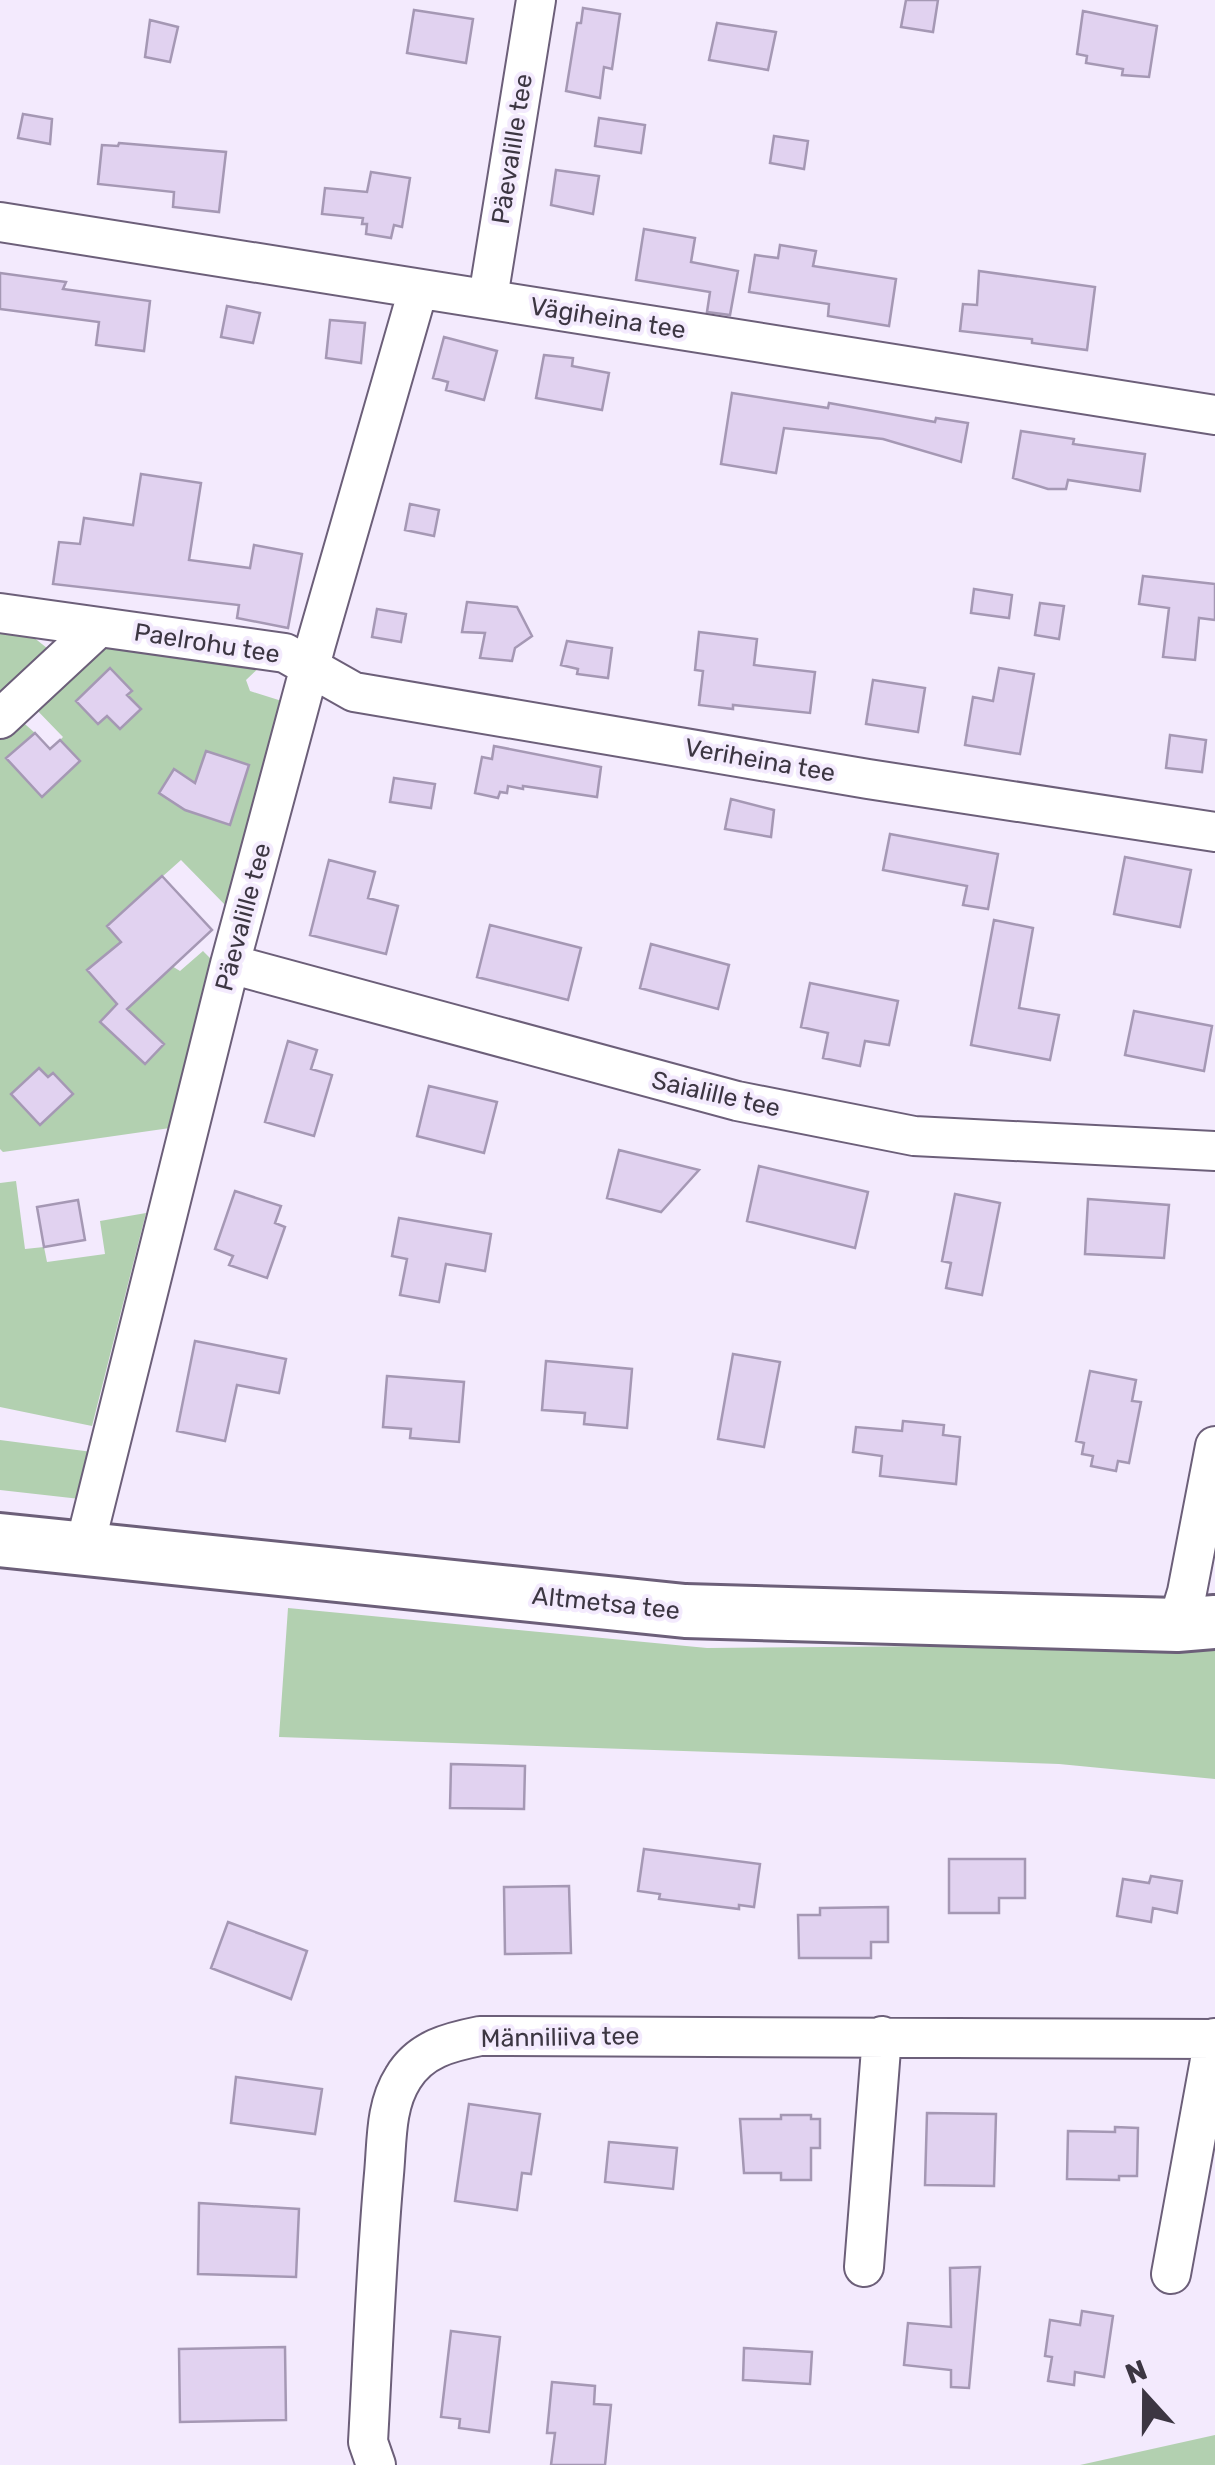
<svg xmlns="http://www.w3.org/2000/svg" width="1215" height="2465" font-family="Rubik,sans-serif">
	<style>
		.green { fill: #b2d0b0 }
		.building { fill: #e1d2f0; stroke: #a598b4; stroke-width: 2.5 }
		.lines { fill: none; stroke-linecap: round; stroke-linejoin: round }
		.street-casing { stroke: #6c5f79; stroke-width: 42 }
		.secondary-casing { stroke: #6c5f79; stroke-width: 58 }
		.street { stroke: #fff; stroke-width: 38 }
		.secondary { stroke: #fff; stroke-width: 52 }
		.labels { text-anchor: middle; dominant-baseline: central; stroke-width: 8; stroke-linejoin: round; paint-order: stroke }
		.street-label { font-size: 25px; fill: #3c3642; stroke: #f3eafd }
	</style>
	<rect width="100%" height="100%" fill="#f3eafd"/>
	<path class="green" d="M0 631 28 633 47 648 45 660 0 703Z
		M103 637 264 663 246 680 250 691 285 702 230 910 181 860 107 926 180 971 203 951 216 964 170 1128 3 1152 0 1149V733L17 717 35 733 7 758 42 797 80 761 60 740 63 737 31 704Z
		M16 1181 25 1249 44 1247 47 1262 105 1254 100 1221 146 1213 92 1426 0 1407V1183Z
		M0 1440 100 1453 89 1500 0 1490Z
		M288 1608 707 1648 1215 1644V1779L1059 1764 279 1737Z
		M1215 2435V2465H1080Z"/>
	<path class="building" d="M906 0H938L933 32 901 27Z
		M583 8 620 14 612 69 604 67 600 98 566 91 577 23H581Z
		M414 10 473 19 466 63 407 53Z
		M1083 11 1157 26 1149 77 1122 75 1123 69 1086 63 1087 56 1077 54Z
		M150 20 178 27 170 62 145 57Z
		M717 23 776 32 768 70 709 60Z
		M23 114 52 119 50 144 18 138Z
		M599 118 645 125 641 153 595 146Z
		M774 136 808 141 804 169 770 163Z
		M119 143 226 152 219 212 173 207 174 192 98 184 102 145 118 146Z
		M556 170 599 176 593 214 551 205Z
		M371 172 410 178 402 227 394 225 391 238 366 234 367 224H362L363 218 322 214 325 188 367 192Z
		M644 229 695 238 691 262 738 271 730 315 707 312 710 292 636 280Z
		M780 245 816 251 813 266 896 279 889 326 828 316 829 304 749 292 755 255 778 258Z
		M979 271 1095 287 1087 350 1032 343V339L960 331 963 304 977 305Z
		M0 273 66 282 63 289 150 301 144 351 96 345 99 322 0 309Z
		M227 306 260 313 253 343 221 337Z
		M330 320 365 323 361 363 326 358Z
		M444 337 497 351 484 400 446 390 448 382 433 378Z
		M544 355 573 358 572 366 609 373 602 410 536 398Z
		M732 393 828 408 829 403 935 422 936 418 968 423 961 462 883 439 784 428 776 473 721 464Z
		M1021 431 1074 439 1073 444 1145 454 1140 491 1068 480 1066 489H1048L1013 478Z
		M141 474 201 483 189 560 250 568 254 545 302 554 288 628 237 618 239 605 53 584 59 542 80 544 84 518 133 525Z
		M410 504 439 510 434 536 405 530Z
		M1143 576 1215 584V620L1199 618 1195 660 1163 657 1169 608 1139 604Z
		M974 589 1012 595 1009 618 971 613Z
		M467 602 517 607 532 636 515 648 512 661 480 658 485 633 462 632Z
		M1040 603 1064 606 1059 639 1035 635Z
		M377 609 406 614 401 642 372 637Z
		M699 632 757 639 754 665 815 672 810 713 733 705V709L699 705 703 671 695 670Z
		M567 641 612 648 608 678 577 674 578 669 561 665Z
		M110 668 132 691 127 695 141 709 120 729 107 716 98 724 76 701Z
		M999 668 1034 674 1020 754 965 745 973 697 993 701Z
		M873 680 925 688 918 732 866 724Z
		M35 733 50 749 60 740 80 761 42 797 6 758Z
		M1170 735 1206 740 1202 772 1166 768Z
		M494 746 601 767 597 797 523 786V789L508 786 507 793 500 792 498 798 475 793 482 757 492 759Z
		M206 751 249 765 230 825 185 810 159 793 174 769 195 783Z
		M394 778 435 784 431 808 390 802Z
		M731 799 774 810 771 837 725 829Z
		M890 834 998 854 988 909 963 905 967 886 883 870Z
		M1125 857 1191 870 1180 927 1114 914Z
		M329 860 375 872 368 898 398 906 386 954 310 935Z
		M162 876 212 930 127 1009 164 1044 145 1064 100 1022 117 1004 87 970 121 942 107 926Z
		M994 920 1033 928 1019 1008 1059 1015 1050 1060 971 1045Z
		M490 925 581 948 568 1000 477 977Z
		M651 944 729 965 718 1009 640 988Z
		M810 983 898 1001 889 1045 865 1041 860 1066 823 1058 828 1033 801 1027Z
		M1134 1011 1212 1026 1204 1071 1125 1055Z
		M288 1041 317 1050 311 1069 332 1075 314 1136 265 1122Z
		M39 1068 48 1077 53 1073 73 1094 40 1125 11 1094Z
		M429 1086 497 1102 484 1153 417 1136Z
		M619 1150 699 1170 661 1212 607 1198Z
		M759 1166 868 1192 855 1248 747 1221Z
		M235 1191 281 1206 275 1223 285 1227 267 1278 229 1265 233 1256 215 1249Z
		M955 1194 1000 1203 982 1295 946 1288 951 1263 942 1261Z
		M1088 1199 1169 1205 1164 1258 1085 1254Z
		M78 1200 85 1240 44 1247 37 1207Z
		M399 1218 491 1234 485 1271 446 1264 439 1302 400 1295 407 1259 392 1256Z
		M195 1341 286 1359 279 1393 237 1385 225 1441 177 1431Z
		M733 1354 780 1362 764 1447 718 1439Z
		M546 1361 632 1369 627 1428 584 1424 585 1413 542 1410Z
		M1090 1371 1136 1380 1132 1401 1141 1402 1129 1463 1118 1461 1116 1471 1091 1466 1093 1456 1082 1454 1084 1443 1076 1441Z
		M387 1376 464 1382 459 1442 410 1438 411 1429 383 1427Z
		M903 1421 944 1425 943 1435 960 1437 956 1484 880 1476 882 1456 853 1452 856 1427 902 1431Z
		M451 1764 525 1766 524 1809 450 1808Z
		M644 1849 760 1864 754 1907 739 1905V1909L659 1899 660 1894 638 1891Z
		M949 1859H1025V1898H999V1913H949Z
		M1151 1876 1182 1881 1177 1913 1153 1908 1151 1922 1117 1916 1123 1879 1149 1883Z
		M569 1886 571 1953 505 1954 504 1887Z
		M888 1907V1942H871V1958H799L798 1915H820V1908Z
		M228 1922 307 1951 291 1999 211 1968Z
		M236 2077 322 2089 315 2134 231 2123Z
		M469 2104 540 2114 531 2174 522 2173 517 2210 455 2201Z
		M927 2113 996 2114 994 2186 925 2185Z
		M781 2115H811V2119H820V2148H811V2180H781V2173H744L740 2119H781Z
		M1115 2127 1138 2128 1137 2176H1119V2180L1067 2179 1068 2131 1115 2132Z
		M609 2142 677 2148 673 2189 605 2182Z
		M199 2203 299 2209 296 2277 198 2274Z
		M980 2267 969 2388 951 2387V2370L904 2365 908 2323 951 2327 950 2268Z
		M1082 2311 1113 2316 1104 2377 1075 2372 1074 2385 1048 2381 1052 2357 1045 2356 1050 2320 1080 2325Z
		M451 2331 500 2337 489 2432 459 2428 460 2419 441 2417Z
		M285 2347 286 2420 180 2422 179 2349Z
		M744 2348 812 2352 810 2384 743 2380Z
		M552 2382 595 2386 594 2404 611 2405 605 2465H551L555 2433H547Z"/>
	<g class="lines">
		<g class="street-casing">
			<path id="street" d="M0 222 1215 415
				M488 298 536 0
				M0 613 285 653 354 692 868 779 1215 832
				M0 719 99 627
				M230 964 737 1101 914 1136 1215 1151
				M84 1549 230 964 316 644 418 290
				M1177 1625 1187 1592 1215 1446
				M864 2267 882 2036
				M1171 2274 1214 2038
				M376 2465 368 2442C373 2353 376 2263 384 2174 387 2142 385 2106 403 2078 420 2049 450 2042 480 2036L1215 2039"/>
		</g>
		<g class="secondary-casing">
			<path id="secondary" d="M0 1540 685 1611 1177 1625 1215 1622"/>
		</g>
		<use href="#street" class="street"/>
		<use href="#secondary" class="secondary"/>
	</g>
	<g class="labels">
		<g class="street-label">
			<text transform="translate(512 149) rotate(-81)">Päevalille tee</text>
			<text transform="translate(608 318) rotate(9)">Vägiheina tee</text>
			<text transform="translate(207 643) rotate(9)">Paelrohu tee</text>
			<text transform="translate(760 760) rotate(10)">Veriheina tee</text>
			<text transform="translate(243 917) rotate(-75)">Päevalille tee</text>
			<text transform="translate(716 1094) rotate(13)">Saialille tee</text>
			<text transform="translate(606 1603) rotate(6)">Altmetsa tee</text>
			<text transform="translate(560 2037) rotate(-1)">Männiliiva tee</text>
		</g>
	</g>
	<g transform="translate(1145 2395) rotate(339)" stroke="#f3eafd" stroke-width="8" paint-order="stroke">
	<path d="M0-8L18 38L0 25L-18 38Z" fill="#3c3642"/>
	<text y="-15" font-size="28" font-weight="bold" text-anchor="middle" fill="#3c3642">N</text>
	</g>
</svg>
